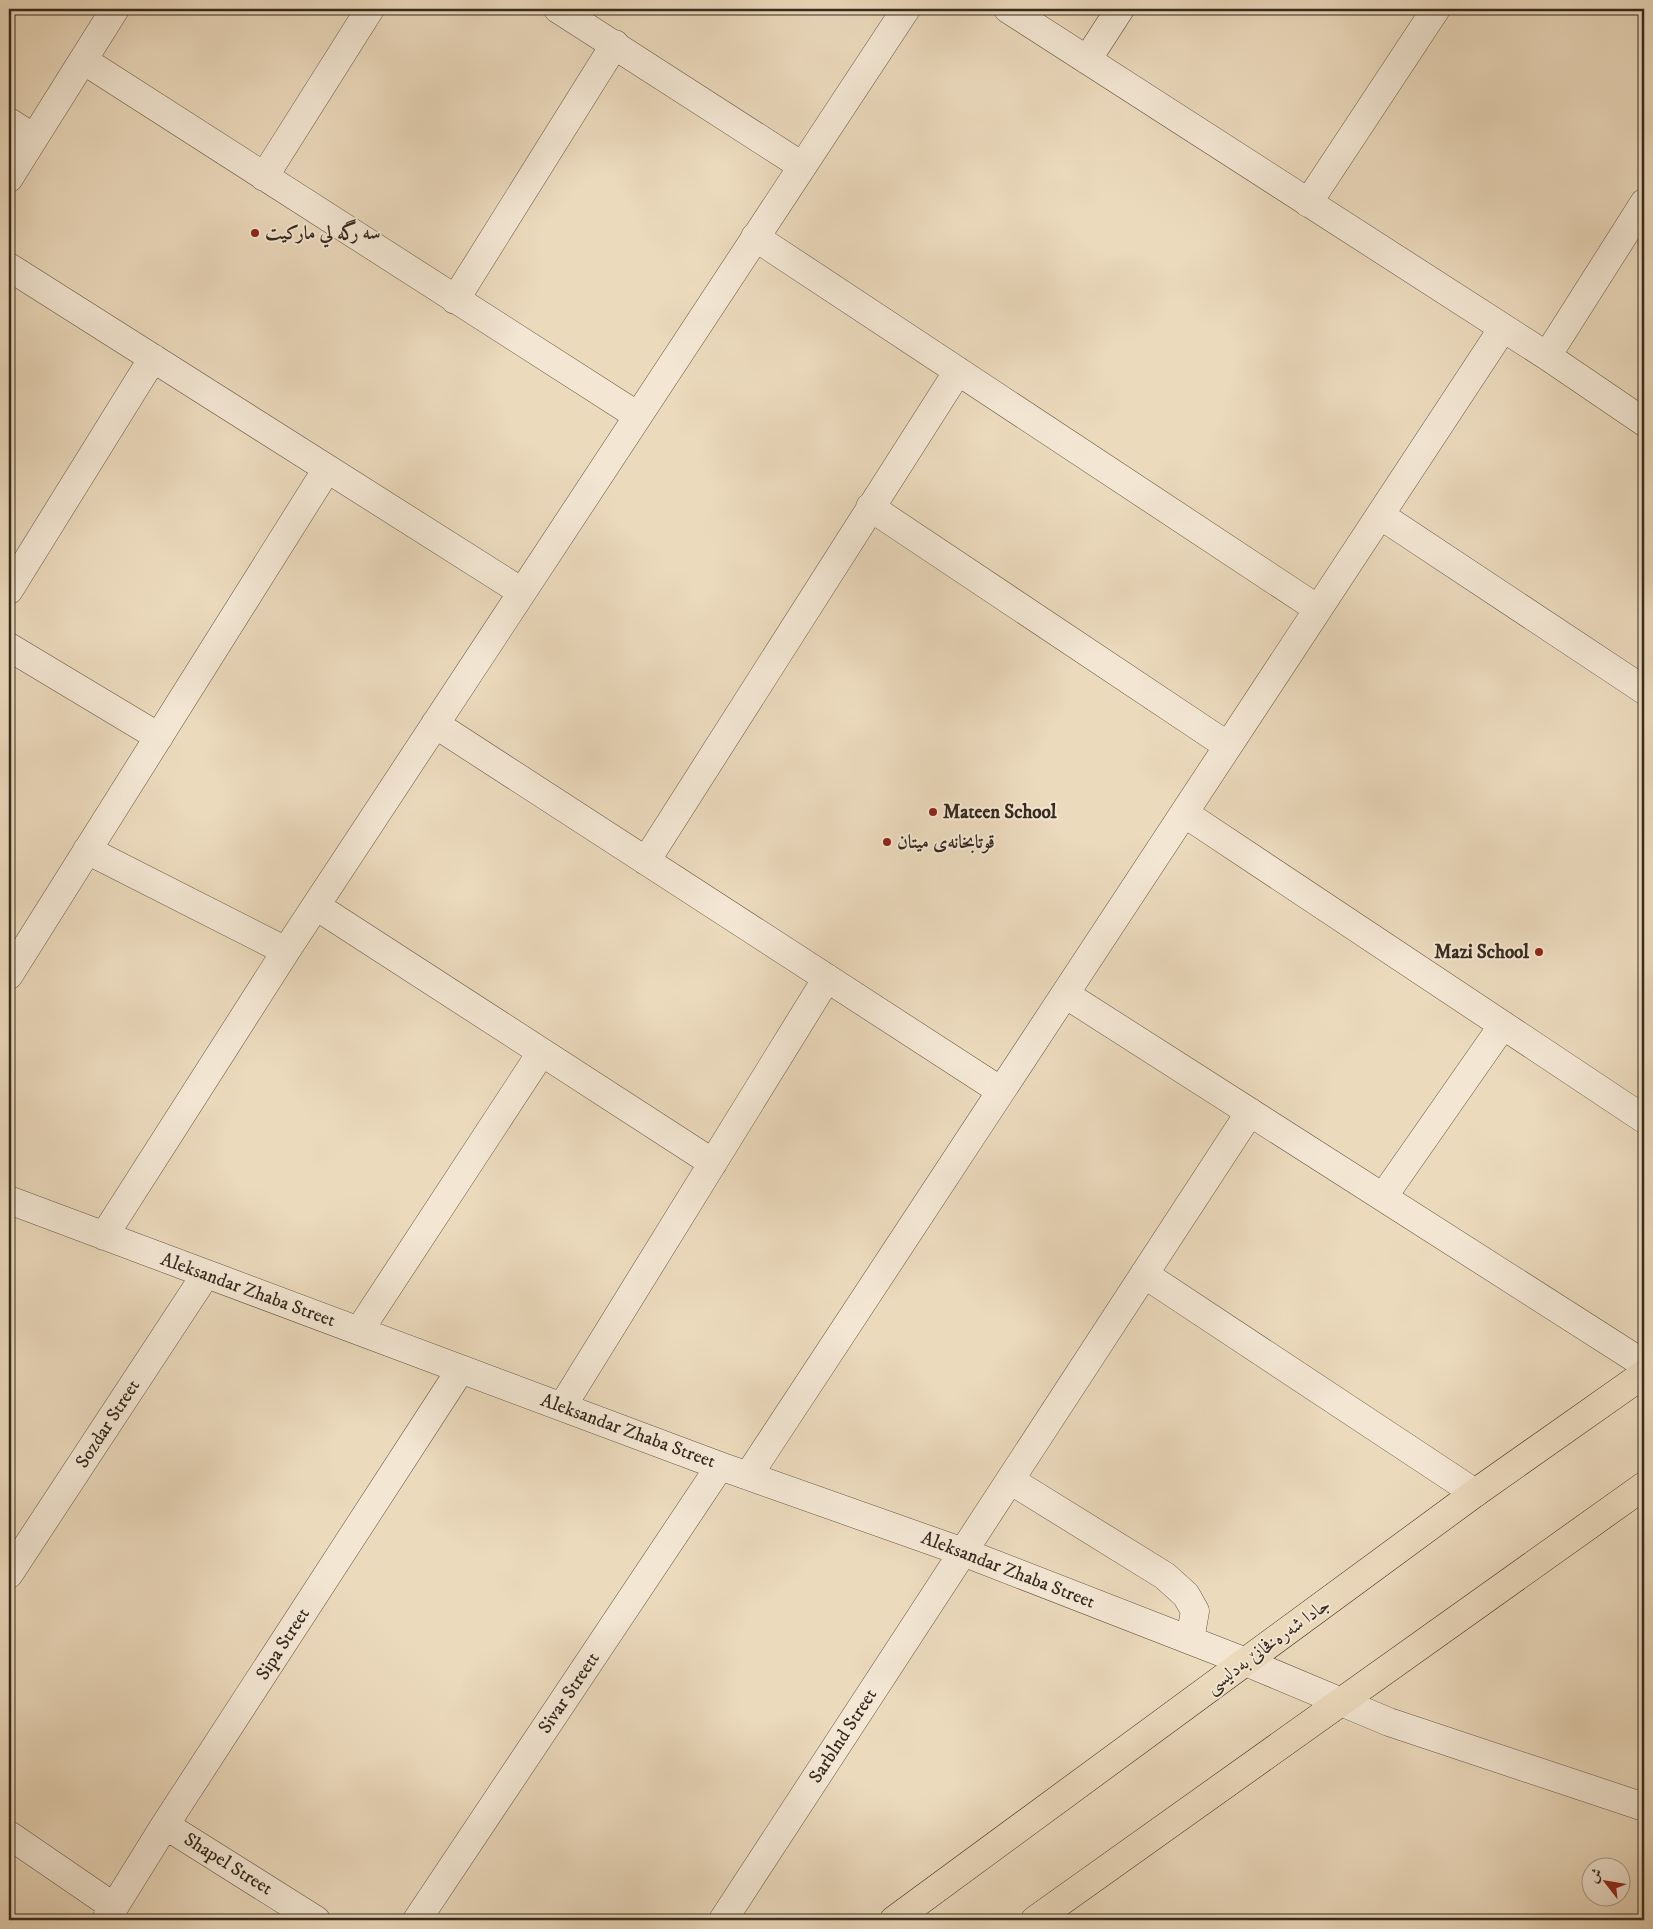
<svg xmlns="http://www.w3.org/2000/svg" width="1653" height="1929" font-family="'IM FELL DW Pica',Amiri,serif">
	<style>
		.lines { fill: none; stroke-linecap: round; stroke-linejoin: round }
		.minor-casing { stroke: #645646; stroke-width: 29 }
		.major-casing { stroke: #372a1f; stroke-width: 29 }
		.minor { stroke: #f3e7d4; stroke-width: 28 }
		.major { stroke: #ecdabd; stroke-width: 28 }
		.poi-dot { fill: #8f2418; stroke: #f3e7d4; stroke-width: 2 }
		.labels { text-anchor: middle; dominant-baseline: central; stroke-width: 4; stroke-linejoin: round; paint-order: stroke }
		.poi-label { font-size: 19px; font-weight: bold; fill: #372a1f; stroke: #f3e7d4; text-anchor: start }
		.street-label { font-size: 19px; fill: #372a1f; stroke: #f3e7d4 }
	</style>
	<rect width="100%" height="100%" fill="#ecdabd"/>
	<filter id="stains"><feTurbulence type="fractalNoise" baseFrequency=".004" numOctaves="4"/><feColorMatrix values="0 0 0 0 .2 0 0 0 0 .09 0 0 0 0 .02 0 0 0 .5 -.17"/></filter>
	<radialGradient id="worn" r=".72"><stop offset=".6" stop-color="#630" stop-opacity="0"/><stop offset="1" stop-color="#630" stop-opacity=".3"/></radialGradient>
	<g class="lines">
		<g class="minor-casing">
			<path id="minor" d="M558 9 802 166
				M1008 9 1547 356 1644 422
				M83 60 638 416
				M1087 60 1120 9
				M9 122 34 138
				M264 177 370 9
				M9 178 115 9
				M1308 203 1436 9
				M755 237 1318 609
				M9 267 522 592
				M455 300 615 44
				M1547 356 1644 203
				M870 507 1228 746
				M1380 515 1644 690
				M9 590 153 358
				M9 647 159 737
				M435 724 1001 1091
				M1184 813 1644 1119
				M87 850 286 951
				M646 861 958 371
				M316 906 713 1163
				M9 975 327 469
				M1065 994 1644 1364
				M1383 1197 1503 1025
				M9 1200 720 1466 963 1552 1246 1662 1389 1722 1644 1807
				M104 1236 286 951 906 9
				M1144 1274 1475 1493
				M359 1331 541 1053
				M562 1407 827 978
				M748 1476 1503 328
				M1010 1480 1165 1576 1186 1595 1195 1611 1190 1640
				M9 1574 206 1274
				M165 1825 316 1920
				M9 1835 114 1907
				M106 1920 165 1825 461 1369
				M417 1920 720 1466
				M723 1920 1250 1112"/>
		</g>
		<g class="major-casing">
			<path id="major" d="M894 1920 1475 1493 1644 1374
				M1035 1920 1644 1486"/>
		</g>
		<use href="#minor" class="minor"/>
		<use href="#major" class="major"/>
	</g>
	<g class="poi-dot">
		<circle cx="255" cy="233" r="5"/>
		<circle cx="933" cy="812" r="5"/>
		<circle cx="887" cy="842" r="5"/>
		<circle cx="1539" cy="952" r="5"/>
	</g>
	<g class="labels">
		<g class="poi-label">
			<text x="265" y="233">سه رگه لي ماركيت</text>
			<text x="943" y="812">Mateen School</text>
			<text x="897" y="842">قوتابخانەی میتان</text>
			<text x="1529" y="952" text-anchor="end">Mazi School</text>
		</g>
		<g class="street-label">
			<text transform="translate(248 1290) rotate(20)">Aleksandar Zhaba Street</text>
			<text transform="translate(108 1424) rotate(-57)">Sozdar Street</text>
			<text transform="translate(628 1431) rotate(20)">Aleksandar Zhaba Street</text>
			<text transform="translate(1008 1570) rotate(21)">Aleksandar Zhaba Street</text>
			<text transform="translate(283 1644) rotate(-57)">Sipa Street</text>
			<text transform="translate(1268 1646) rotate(-36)">جادا شەرەفخانێ بەدلیسی</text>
			<text transform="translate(569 1693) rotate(-56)">Sivar Streett</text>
			<text transform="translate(843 1736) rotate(-57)">Sarblnd Street</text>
			<text transform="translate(228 1864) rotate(32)">Shapel Street</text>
		</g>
	</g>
	<rect width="1653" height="1929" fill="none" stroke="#ecdabd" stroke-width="30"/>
	<rect x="10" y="10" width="1633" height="1909" fill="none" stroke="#372a1f" stroke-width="2.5"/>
	<rect x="15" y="15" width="1623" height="1899" fill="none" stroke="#372a1f"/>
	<g transform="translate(1606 1882) rotate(301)"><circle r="24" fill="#f3e7d4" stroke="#a89b8c"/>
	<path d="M0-4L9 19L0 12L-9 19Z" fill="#8f2418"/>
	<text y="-8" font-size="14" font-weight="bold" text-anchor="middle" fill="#372a1f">ش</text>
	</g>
	<rect width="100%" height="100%" filter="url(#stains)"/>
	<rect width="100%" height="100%" fill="url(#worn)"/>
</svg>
